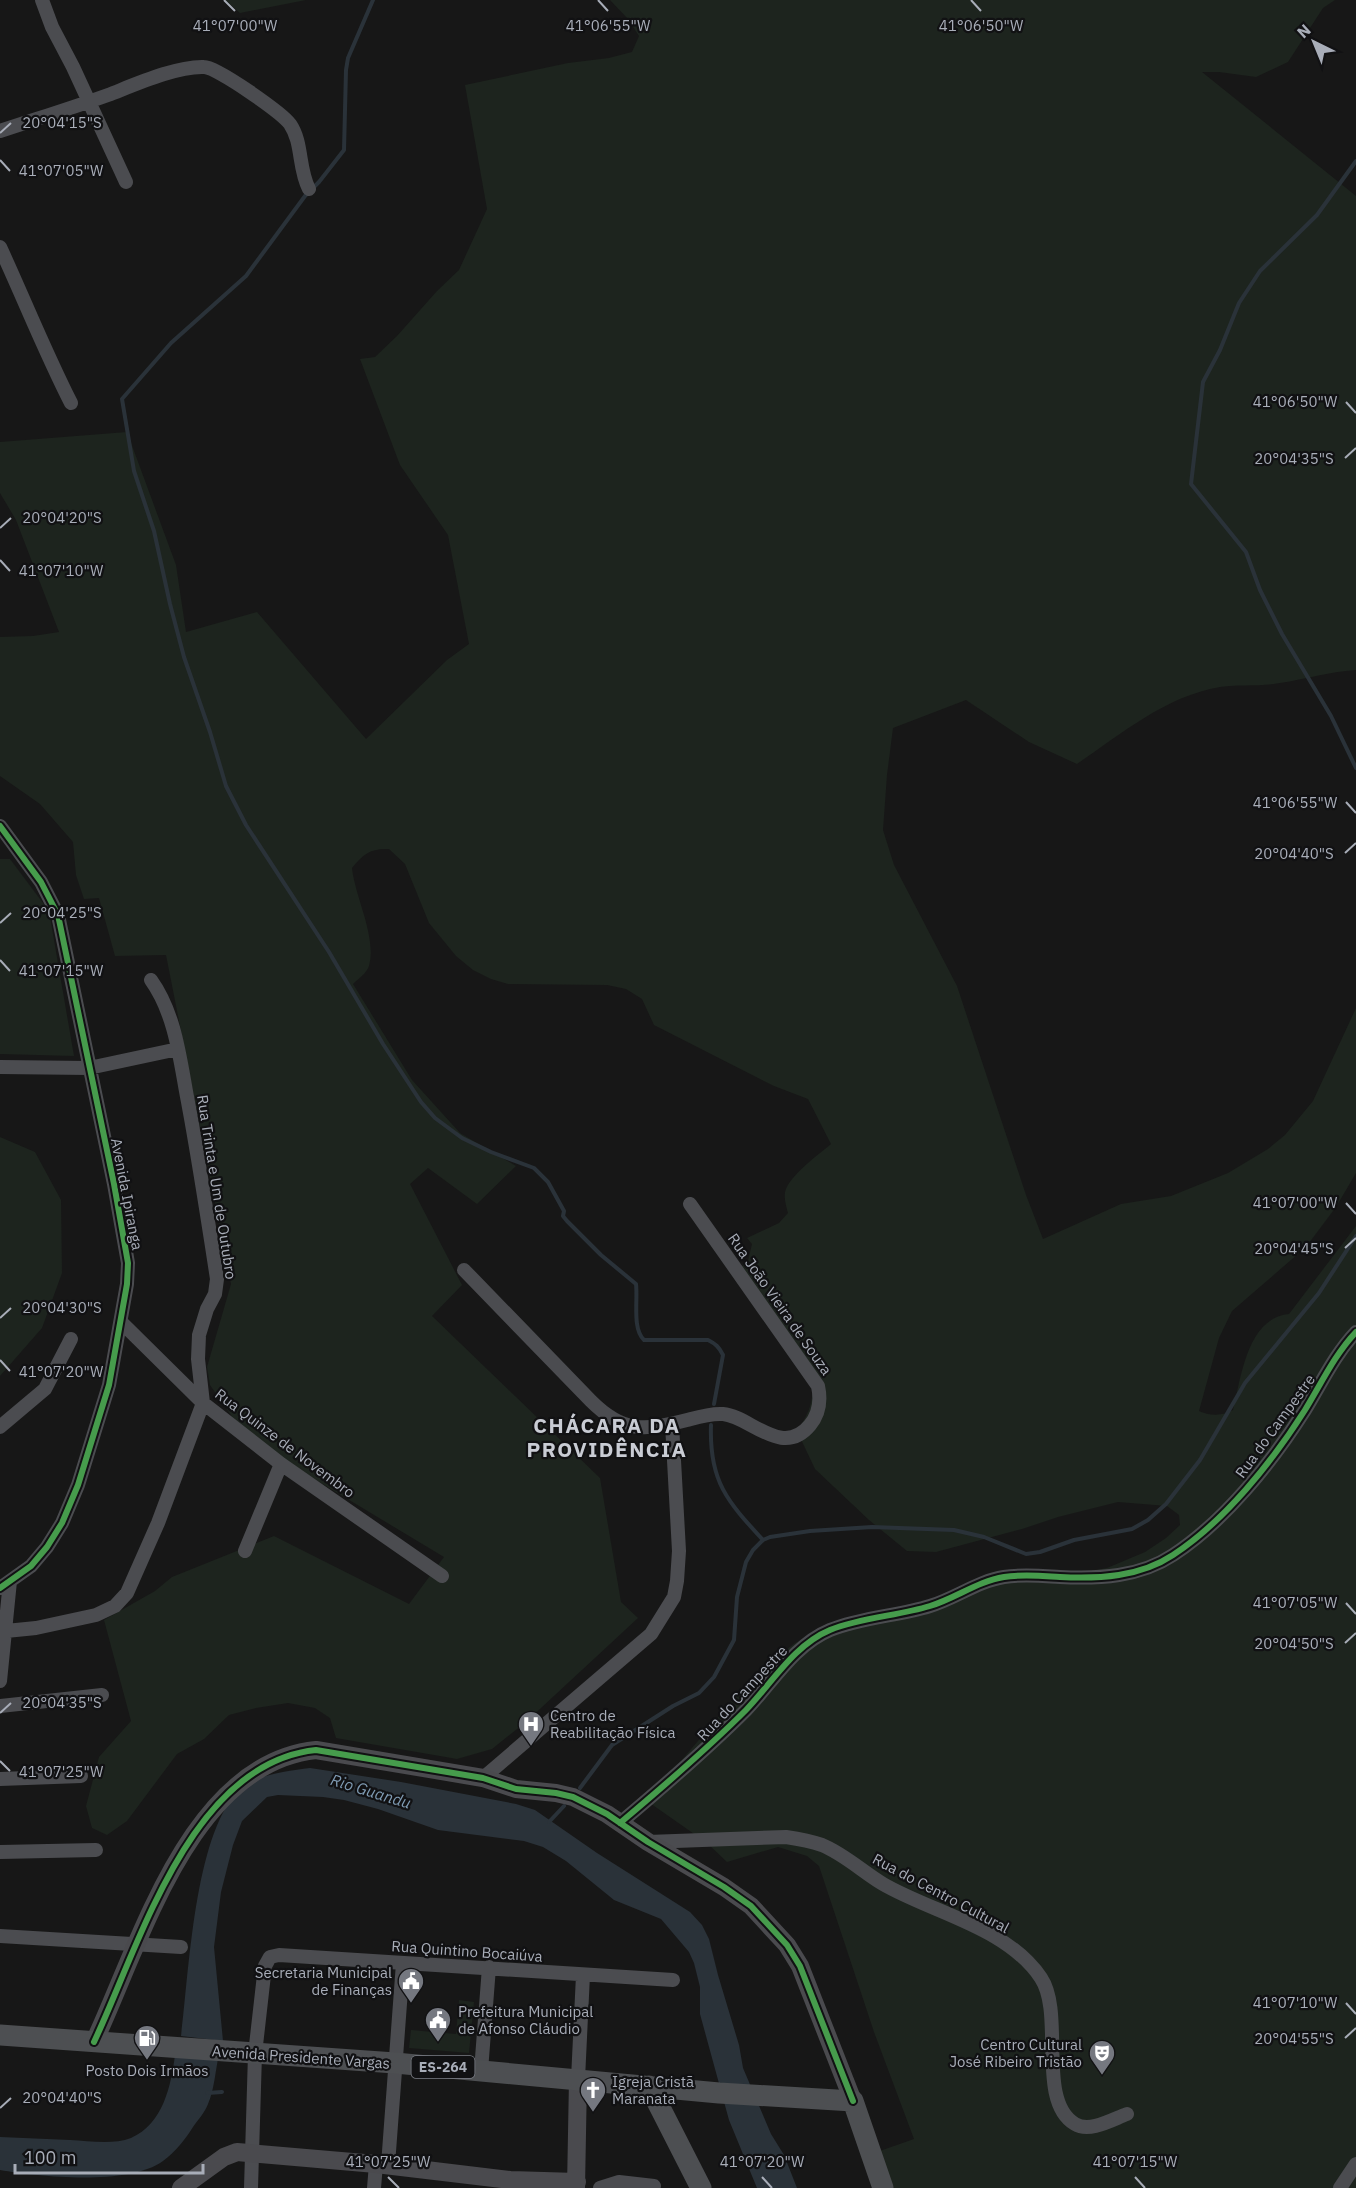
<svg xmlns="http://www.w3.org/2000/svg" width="1356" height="2188" font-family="'IBM Plex Sans',sans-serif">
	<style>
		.green { fill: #1d241e }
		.water { fill: #2a3239 }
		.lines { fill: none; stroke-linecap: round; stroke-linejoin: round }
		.stream { stroke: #2a3239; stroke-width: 4 }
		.street { stroke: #4b4c50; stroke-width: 14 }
		.secondary { stroke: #4a4a4e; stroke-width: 18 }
		.primary { stroke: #4d4f52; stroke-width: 21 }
		.cycleway-casing { stroke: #111113; stroke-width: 10 }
		.cycleway { stroke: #469c4c; stroke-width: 6 }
		.ticks { fill: none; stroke: #a8adb8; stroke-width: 2 }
		.labels { text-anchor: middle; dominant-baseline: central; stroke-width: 4.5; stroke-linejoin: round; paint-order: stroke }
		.shield { fill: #111113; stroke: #7b7e86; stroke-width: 1.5 }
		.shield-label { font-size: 14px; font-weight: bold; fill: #a8adb8 }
		.street-label { font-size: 15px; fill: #a8adb8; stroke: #111113 }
		.poi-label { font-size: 15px; fill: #a8adb8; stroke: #111113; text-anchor: start }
		.water-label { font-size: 16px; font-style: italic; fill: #7f9bb3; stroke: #111113 }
		.district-label { font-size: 21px; font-weight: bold; letter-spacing: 1.5px; fill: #c9ccd4; stroke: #111113 }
		.ticks-label { font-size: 15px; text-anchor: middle; fill: #a8adb8; stroke: #111113; stroke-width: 4.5; stroke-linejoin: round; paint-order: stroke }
	</style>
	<rect width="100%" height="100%" fill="#171717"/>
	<path class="green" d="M225 0H306L240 13Z
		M610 0H1335L1323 8 1288 62 1256 77 1219 72H1202L1356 196V670C1328 672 1306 679 1280 683 1260 687 1240 684 1220 687 1166 696 1121 734 1077 764L1029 742 966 700 893 728 887 775 883 830 894 865 957 986 1026 1195 1043 1239 1121 1204 1171 1196 1228 1173 1268 1149 1285 1135 1313 1101 1356 1008V1173L1336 1207 1306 1247 1232 1311 1219 1338 1199 1411C1209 1416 1224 1416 1233 1410 1241 1378 1247 1318 1289 1314L1356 1226V2188H887L874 2153 914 2139 874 2032 819 1866 807 1856 778 1847 727 1862 707 1843 647 1801 743 1688 768 1664 795 1643 832 1626 962 1591 982 1577 1007 1570 1039 1574H1075L1107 1568 1145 1552 1166 1538 1180 1525 1179 1515 1167 1506 1118 1502 1058 1517 1022 1529 936 1552 907 1551 869 1520 815 1469 797 1431C808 1415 814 1403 812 1383L734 1273 748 1261 752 1244 747 1238 779 1223 788 1213C786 1206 783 1196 786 1189 792 1174 818 1155 831 1144L808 1099 774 1086 654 1025 642 999 626 989 607 985 508 984 491 979 473 970 456 956 429 923 405 864 389 849C371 848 363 854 352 868 355 897 377 937 369 966 367 973 358 979 353 984L412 1080 460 1133 516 1166 477 1204 428 1168 410 1184 462 1285 432 1316 600 1478 621 1602 638 1618 527 1721 492 1749 457 1759 336 1738 330 1718 315 1708 288 1703 256 1708 229 1715 204 1739 177 1754 127 1821 107 1835 92 1828 86 1806 99 1757 131 1721 104 1620 155 1591 172 1577 274 1536 409 1604 444 1557 286 1462 233 1418 210 1385 207 1367 231 1284 166 955 115 956 99 898 84 899 76 875 73 842 40 804 0 776V637L33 636 59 632 16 520 0 493V442L127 432 176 565 186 632 257 612 366 739 447 660 469 644 448 535 400 465 360 359 375 357 397 336 437 291 459 270 487 209 465 85 568 63 609 58 632 52 639 36 628 19Z
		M0 859H10L49 911 74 1056 0 1054Z
		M0 1137 35 1152 61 1200 62 1273 42 1328 0 1376Z
		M459 2000 474 2002 469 2053 409 2048 411 2030 456 2034Z"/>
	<path class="water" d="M310 1768 401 1782 516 1804 535 1810 597 1853 690 1912 702 1925 709 1939 718 1975 739 2045 743 2068 771 2134 784 2155 797 2188H757L729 2120 700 2014V1987L694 1963 689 1952 661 1919 614 1900 566 1861 543 1847 524 1841 438 1830 378 1809 344 1800 323 1797 278 1795 267 1797 242 1821 233 1845 221 1892 214 1947 223 2041 181 2036C189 1973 194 1839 237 1792 253 1775 287 1771 310 1768Z
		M175 2055 218 2059C215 2074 214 2090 208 2104 205 2112 198 2120 193 2127 185 2140 175 2152 163 2161 129 2186 40 2177 0 2170V2137C23 2138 47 2139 70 2140 89 2141 113 2145 131 2138 163 2124 171 2086 175 2055Z"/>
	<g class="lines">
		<path class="stream" d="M373 0 348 58 346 70 344 150 319 182 305 196 246 276 171 343 122 399 134 471 154 531 170 604 184 657 210 732 226 786 246 825 329 952 383 1044 421 1102 435 1118 462 1138 491 1152 534 1168 548 1182 564 1211 563 1216 567 1221 601 1255 636 1284C638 1300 632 1329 644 1340H708C716 1344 719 1347 723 1355L714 1404
			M1356 161 1317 215 1260 271 1239 303 1220 350 1203 382 1191 484 1246 552 1260 590 1282 634 1331 716 1356 768
			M711 1425C709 1481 727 1501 763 1540
			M580 1788 612 1745 673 1706 699 1693 714 1677 734 1640 737 1597 746 1562 753 1550 763 1540 770 1537 810 1531 872 1527 954 1530 984 1537 1026 1554 1040 1552 1074 1540 1132 1529 1148 1520 1166 1504 1200 1460 1245 1383 1319 1293 1356 1236
			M549 1822 564 1806
			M207 2093 222 2092"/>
		<path class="street" d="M42 0 52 27 73 67 126 182
			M0 131C36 119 72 108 108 95 134 85 176 66 204 67 217 67 282 113 290 124 303 143 298 168 309 189
			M0 247C24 299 45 352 71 403
			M0 826 41 882 58 915 114 1184 128 1263 127 1284 109 1385 78 1485 62 1523 47 1547 31 1566 0 1588
			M0 1067 89 1068 178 1049
			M464 1270 591 1401C623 1433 644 1431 687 1420 698 1417 711 1413 723 1414 750 1416 782 1459 810 1425 820 1413 821 1400 818 1386L690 1204
			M121 1322 203 1403 281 1464 442 1576
			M0 1427 45 1389 71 1339
			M245 1551 281 1464
			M6 1631 36 1628 96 1615 115 1606 127 1593 158 1523 203 1403 198 1359 199 1335 207 1309 215 1294 217 1279C208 1220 199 1161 188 1102 180 1061 176 1015 151 980
			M0 1681 10 1581
			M0 1706 102 1695
			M483 1778 651 1634 674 1597 677 1581 679 1551 672 1424
			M0 1779 81 1776
			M620 1823C664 1786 706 1750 746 1710 772 1683 794 1645 830 1630 862 1617 898 1616 930 1606 956 1598 978 1581 1004 1577 1023 1574 1042 1576 1060 1577 1099 1579 1140 1577 1173 1555 1225 1521 1272 1462 1305 1410 1321 1384 1335 1354 1356 1332
			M648 1842 786 1837C799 1839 810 1841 822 1845 844 1854 863 1872 883 1884 933 1913 1007 1927 1041 1978 1065 2014 1036 2101 1075 2124 1090 2133 1113 2119 1127 2114
			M0 1852 96 1850
			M0 1936 181 1947
			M481 2071 489 1967
			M578 2079 583 1975
			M388 2165 403 1963
			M251 2188 255 2054 265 1966 270 1957 279 1955 673 1980
			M374 2188 376 2164
			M600 2188 619 2182 654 2186
			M1340 2188 1356 2164"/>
		<path class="secondary" d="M94 2042C140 1945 190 1763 316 1750L483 1778 516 1789 556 1793 573 1797 607 1814 648 1842 724 1887 751 1906 787 1945 800 1966 853 2101
			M181 2188 224 2157 237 2152 376 2164 510 2180 577 2182
			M576 2188 578 2079"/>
		<path class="primary" d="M0 2035 395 2063 719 2093 853 2101 883 2188
			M649 2086 701 2188"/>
		<g class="cycleway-casing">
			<path id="cycleway" d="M0 826 41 882 58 915 114 1184 128 1263 127 1284 109 1385 78 1485 62 1523 47 1547 31 1566 0 1588
				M620 1823C664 1786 706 1750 746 1710 772 1683 794 1645 830 1630 862 1617 898 1616 930 1606 956 1598 978 1581 1004 1577 1023 1574 1042 1576 1060 1577 1099 1579 1140 1577 1173 1555 1225 1521 1272 1462 1305 1410 1321 1384 1335 1354 1356 1332
				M94 2042C140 1945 190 1763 316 1750L483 1778 516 1789 556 1793 573 1797 607 1814 648 1842 724 1887 751 1906 787 1945 800 1966 853 2101"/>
		</g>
		<use href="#cycleway" class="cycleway"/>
	</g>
	<path class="ticks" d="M224 0 235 11M598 0 608 11M971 0 981 11M0 133 11 123M0 160 10 171M1346 402 1356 413M1345 458 1356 448M0 528 11 518M0 560 10 571M1346 802 1356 813M1345 853 1356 843M0 923 11 913M0 960 10 971M1346 1203 1356 1214M1345 1248 1356 1238M0 1318 11 1308M0 1360 10 1371M1346 1603 1356 1614M1345 1643 1356 1633M0 1713 11 1703M0 1761 10 1771M1346 2003 1356 2014M1345 2038 1356 2028M0 2108 11 2098M388 2177 399 2188M762 2177 772 2188M1135 2177 1145 2188"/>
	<defs>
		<g id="hospital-pin" transform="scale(1.35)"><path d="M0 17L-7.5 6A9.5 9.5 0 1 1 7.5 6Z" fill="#757880" stroke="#111113"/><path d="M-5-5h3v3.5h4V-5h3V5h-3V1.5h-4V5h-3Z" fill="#fff"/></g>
		<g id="civic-pin" transform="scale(1.35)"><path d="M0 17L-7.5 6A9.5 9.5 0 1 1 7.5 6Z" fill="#757880" stroke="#111113"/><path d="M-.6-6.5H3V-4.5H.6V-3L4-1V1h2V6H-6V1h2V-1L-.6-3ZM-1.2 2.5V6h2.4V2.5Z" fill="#fff"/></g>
		<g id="fuel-pin" transform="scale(1.35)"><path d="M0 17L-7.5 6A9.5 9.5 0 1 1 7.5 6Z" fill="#757880" stroke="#111113"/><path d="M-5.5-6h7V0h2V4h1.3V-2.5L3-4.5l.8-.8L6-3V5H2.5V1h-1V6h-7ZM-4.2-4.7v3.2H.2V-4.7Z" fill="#fff"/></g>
		<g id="theatre-pin" transform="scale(1.35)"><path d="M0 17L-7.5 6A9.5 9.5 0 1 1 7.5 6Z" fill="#757880" stroke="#111113"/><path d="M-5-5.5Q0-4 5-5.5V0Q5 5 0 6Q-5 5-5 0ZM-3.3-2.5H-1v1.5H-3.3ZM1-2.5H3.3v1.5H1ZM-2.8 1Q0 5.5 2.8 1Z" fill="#fff"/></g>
		<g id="church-pin" transform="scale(1.35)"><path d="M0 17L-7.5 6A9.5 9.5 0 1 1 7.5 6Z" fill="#757880" stroke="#111113"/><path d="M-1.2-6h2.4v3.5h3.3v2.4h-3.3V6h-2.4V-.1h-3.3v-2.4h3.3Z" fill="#fff"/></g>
	</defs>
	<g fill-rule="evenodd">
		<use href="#hospital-pin" x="531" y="1724"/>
		<use href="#civic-pin" x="411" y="1981"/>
		<use href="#civic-pin" x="438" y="2020"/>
		<use href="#fuel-pin" x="147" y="2038"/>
		<use href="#theatre-pin" x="1102" y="2053"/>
		<use href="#church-pin" x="593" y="2090"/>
	</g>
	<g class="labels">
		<rect class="shield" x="411.5" y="2056" width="63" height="22" rx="4.5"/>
		<g class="shield-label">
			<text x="443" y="2067">ES-264</text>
		</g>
		<g class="street-label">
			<text transform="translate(217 1187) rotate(81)">Rua Trinta e Um de Outubro</text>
			<text transform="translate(127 1194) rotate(79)">Avenida Ipiranga</text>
			<text transform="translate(780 1304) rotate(55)">Rua João Vieira de Souza</text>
			<text transform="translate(1275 1426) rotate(-54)">Rua do Campestre</text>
			<text transform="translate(285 1443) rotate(37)">Rua Quinze de Novembro</text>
			<text transform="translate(742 1693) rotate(-47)">Rua do Campestre</text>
			<text transform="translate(941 1893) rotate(28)">Rua do Centro Cultural</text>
			<text transform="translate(467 1951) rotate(4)">Rua Quintino Bocaiúva</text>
			<text transform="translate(301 2057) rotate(4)">Avenida Presidente Vargas</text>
		</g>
		<g class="poi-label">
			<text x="550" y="1715">Centro de<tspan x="550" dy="17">Reabilitação Física</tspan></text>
			<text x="392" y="1972" text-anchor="end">Secretaria Municipal<tspan x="392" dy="17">de Finanças</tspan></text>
			<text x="458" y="2011">Prefeitura Municipal<tspan x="458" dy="17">de Afonso Cláudio</tspan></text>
			<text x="1082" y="2044" text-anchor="end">Centro Cultural<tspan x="1082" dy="17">José Ribeiro Tristão</tspan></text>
			<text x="147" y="2070" text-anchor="middle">Posto Dois Irmãos</text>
			<text x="612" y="2081">Igreja Cristã<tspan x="612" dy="17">Maranata</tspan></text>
		</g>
		<g class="water-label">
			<text transform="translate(371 1791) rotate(17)">Rio Guandu</text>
		</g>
		<g class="district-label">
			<text x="607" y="1425">CHÁCARA DA<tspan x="607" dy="24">PROVIDÊNCIA</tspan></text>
		</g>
	</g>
	<g class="ticks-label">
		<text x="608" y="31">41°06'55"W</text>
		<text x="235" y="31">41°07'00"W</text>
		<text x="981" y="31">41°06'50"W</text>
		<text x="62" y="128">20°04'15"S</text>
		<text x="61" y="176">41°07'05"W</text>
		<text x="1295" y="407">41°06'50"W</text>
		<text x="1294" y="464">20°04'35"S</text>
		<text x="62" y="523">20°04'20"S</text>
		<text x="61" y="576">41°07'10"W</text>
		<text x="1295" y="808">41°06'55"W</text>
		<text x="1294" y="859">20°04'40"S</text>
		<text x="62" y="918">20°04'25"S</text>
		<text x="61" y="976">41°07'15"W</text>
		<text x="1295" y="1208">41°07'00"W</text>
		<text x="1294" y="1254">20°04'45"S</text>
		<text x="62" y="1313">20°04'30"S</text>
		<text x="61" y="1377">41°07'20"W</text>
		<text x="1295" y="1608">41°07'05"W</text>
		<text x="1294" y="1649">20°04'50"S</text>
		<text x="62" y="1708">20°04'35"S</text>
		<text x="61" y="1777">41°07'25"W</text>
		<text x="1295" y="2008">41°07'10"W</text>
		<text x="1294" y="2044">20°04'55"S</text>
		<text x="62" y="2103">20°04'40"S</text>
		<text x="388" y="2167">41°07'25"W</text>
		<text x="762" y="2167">41°07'20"W</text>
		<text x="1135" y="2167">41°07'15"W</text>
	</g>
	<g transform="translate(1314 42) rotate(317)" stroke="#111113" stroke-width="4.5" paint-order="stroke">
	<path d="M0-4.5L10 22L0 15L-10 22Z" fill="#a8adb8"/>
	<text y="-9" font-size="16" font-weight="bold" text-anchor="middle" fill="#a8adb8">N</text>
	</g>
	<path d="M15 2164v9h188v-9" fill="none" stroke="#a8adb8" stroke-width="3"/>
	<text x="24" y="2164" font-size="18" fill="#a8adb8" stroke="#111113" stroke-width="4.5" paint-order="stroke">100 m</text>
</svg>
